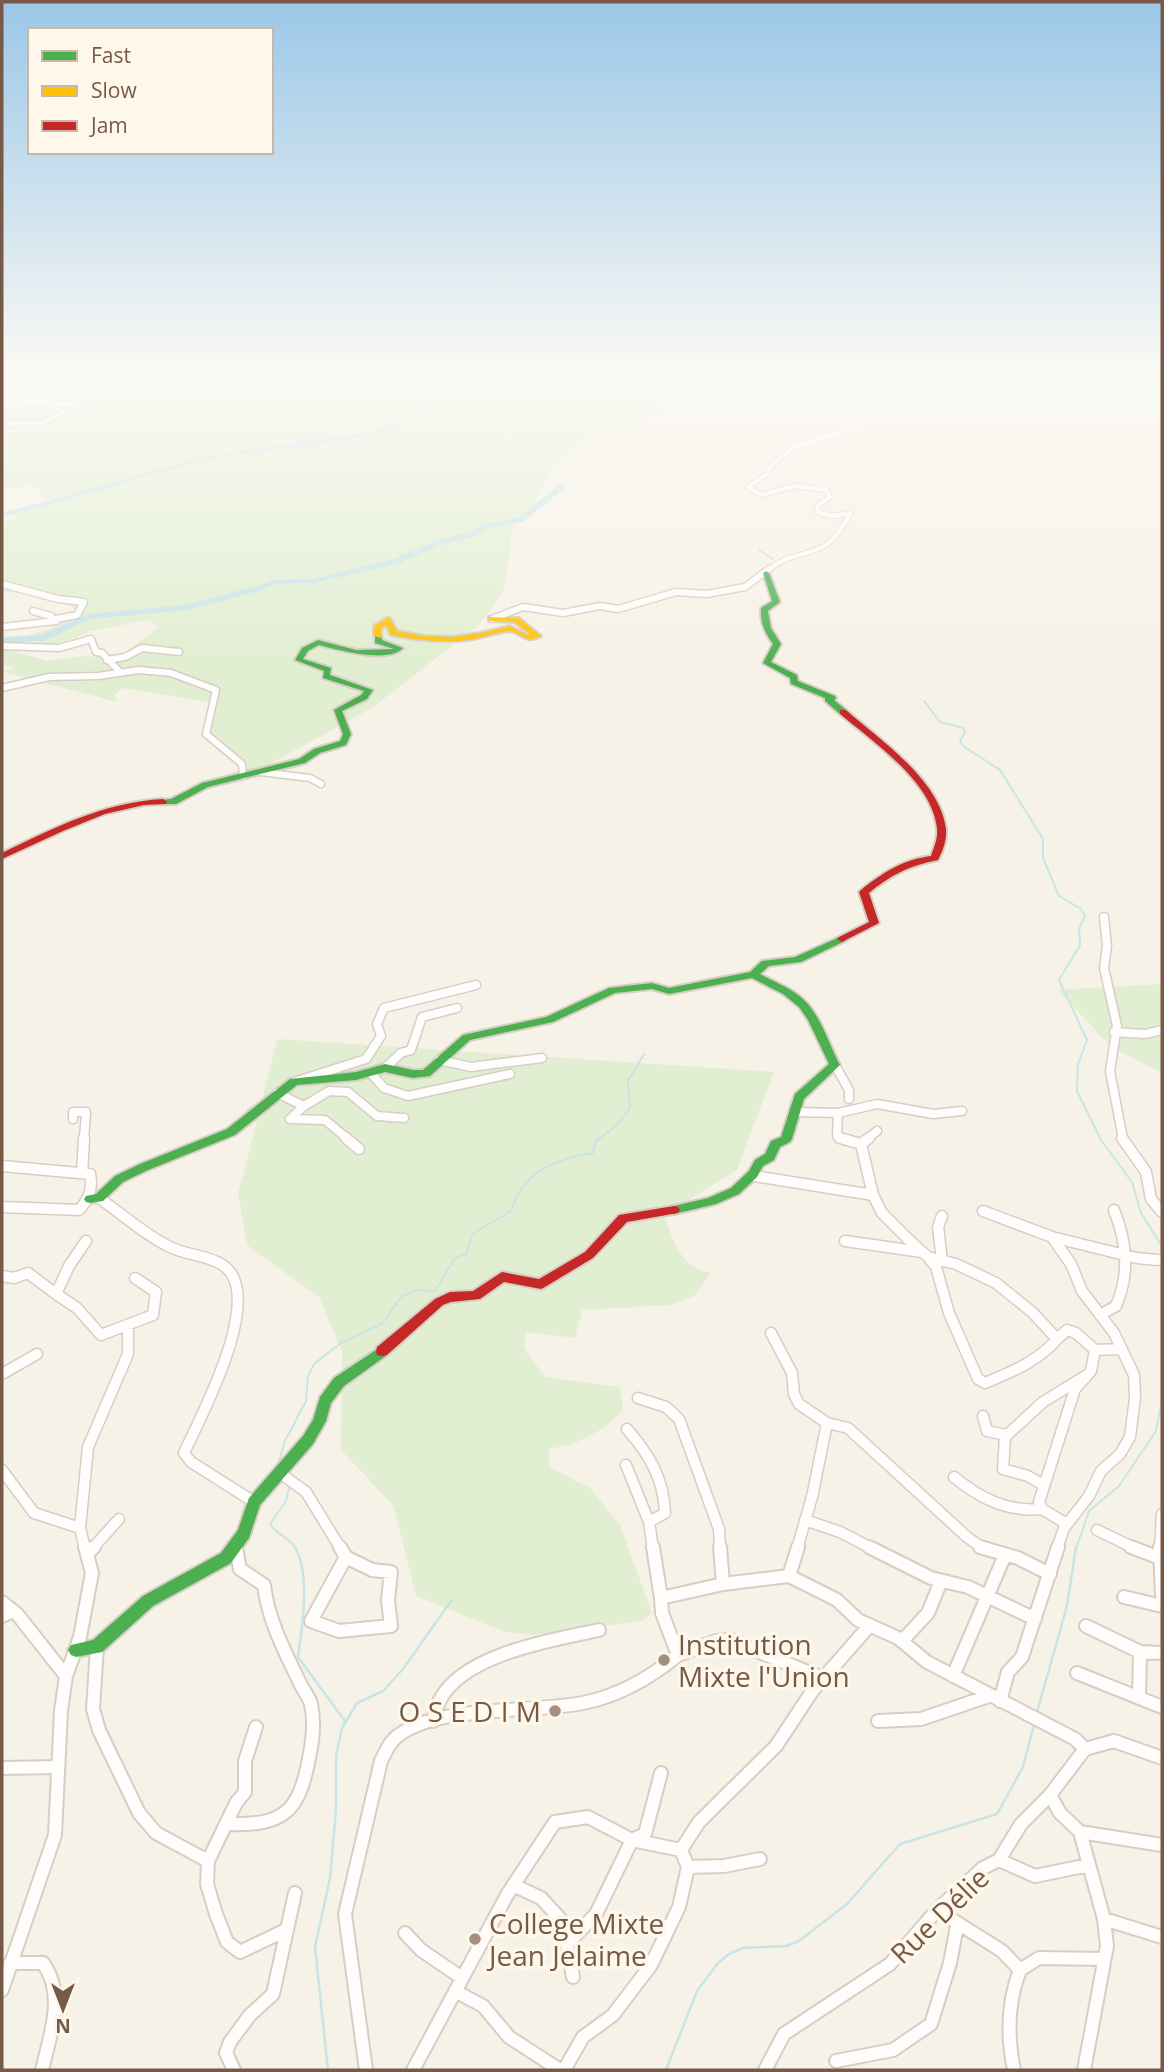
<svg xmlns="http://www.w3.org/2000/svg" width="1164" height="2072" font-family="'Open Sans',sans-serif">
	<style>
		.green { fill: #e1eed1 }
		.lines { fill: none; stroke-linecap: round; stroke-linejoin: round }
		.stream-far1 { stroke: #c9e4e7; stroke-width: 2 }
		.stream { stroke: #c9e4e7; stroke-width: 2.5 }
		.river { fill: #c9e4e7; fill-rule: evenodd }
		.street-far4-casing { stroke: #d6cec5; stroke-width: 6 }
		.street-far3-casing { stroke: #d6cec5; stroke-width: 9 }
		.street-far2-casing { stroke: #d6cec5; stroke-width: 11 }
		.street-far1-casing { stroke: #d6cec5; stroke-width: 13 }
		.street-casing { stroke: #d6cec5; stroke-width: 16 }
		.fast-casing { stroke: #d6cec4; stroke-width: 4 }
		.slow-casing { stroke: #d6cec4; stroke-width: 4 }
		.jam-casing { stroke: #d6cec4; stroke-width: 4 }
		.street-far4 { stroke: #fefdfb; stroke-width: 4.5 }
		.street-far3 { stroke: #fefdfb; stroke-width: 6 }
		.street-far2 { stroke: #fefdfb; stroke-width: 8 }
		.street-far1 { stroke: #fefdfb; stroke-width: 10 }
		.street { stroke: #fefdfb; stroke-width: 12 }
		.fast { fill: #4caf50; fill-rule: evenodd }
		.slow { fill: #ffc107; fill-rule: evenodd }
		.jam { fill: #c62828; fill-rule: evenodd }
		.poi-dot { fill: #a38f7f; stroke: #fff7e9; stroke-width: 2.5 }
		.labels { text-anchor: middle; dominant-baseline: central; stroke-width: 7; stroke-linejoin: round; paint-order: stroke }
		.near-poi-label { font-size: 28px; fill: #765a47; stroke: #fff7e9; text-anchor: start }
		.near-street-label { font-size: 28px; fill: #765a47; stroke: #fff7e9 }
	</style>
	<rect width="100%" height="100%" fill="#f7f2e7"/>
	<path class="green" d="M2 375H384L639 400 658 405 664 412 592 436 550 469 533 506 514 520 504 591 479 625 373 707 249 776 240 763 202 735 213 703 123 688 114 695 117 702 3 672 15 668 2 664V648L48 661 83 656 116 659 159 627 149 620 90 631 74 639 33 649 28 647 54 633 36 637 28 635 52 628 78 611 50 595 2 592V521L16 519 14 514 61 501 45 498 32 484 2 491Z
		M1162 984V1073L1111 1047 1058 990Z
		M277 1039 774 1072 737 1170 664 1215C674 1242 680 1267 711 1273L694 1296 671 1305 582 1310 575 1338 526 1332 524 1348 545 1377 620 1387 623 1410C600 1434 581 1443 549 1449V1467L590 1488 620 1525 652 1613 642 1621 535 1635 505 1632 416 1596 393 1505 341 1450 342 1352 319 1297 247 1245 238 1193 257 1122 246 1109 262 1099Z"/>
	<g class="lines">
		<path class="stream-far1" d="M759 550 773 559
			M924 701 940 722 963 728 965 732 960 741 963 746 1000 770 1043 839V858L1059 896 1081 909 1085 916 1079 929 1080 945 1059 980 1087 1040 1078 1064 1077 1091 1101 1140 1132 1182 1141 1213 1162 1246
			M278 1465 285 1441 306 1401 308 1376 314 1364 341 1343 382 1324 402 1296 416 1290 435 1291 455 1258 466 1254 472 1234 511 1211C523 1172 554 1159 593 1153L595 1142 617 1125 630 1108 628 1081 644 1054
			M289 1489 286 1501 270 1524C277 1536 289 1536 296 1549
			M1076 1549 1089 1511 1119 1486 1156 1431 1162 1400"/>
		<path class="stream" d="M295 1547C311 1575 302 1626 298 1657L345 1721
			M1037 1712 1067 1606 1076 1547
			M328 2070 315 1947 330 1878 336 1810V1756L342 1728 357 1703 383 1691 403 1669 451 1601
			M666 2070 697 1991 717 1964 729 1954 743 1948 786 1946 799 1941 848 1903 900 1844 997 1814 1023 1767 1034 1724"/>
		<path class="river" d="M423 408 425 409V411C372 450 272 446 208 460 139 476 71 501 2 517V513L209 456 367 432 407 419Z
			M560 484 567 486 523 522 485 529 477 535 438 546 400 563 314 583 274 584 259 591 186 610 90 619 44 641 2 643V637L42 635 88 614 186 605 253 587 273 580 314 579 394 559 432 542 471 531 480 525 518 518Z"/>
		<g class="street-far4-casing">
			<path id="street-far4" d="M120 386 134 395 162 387
				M7 398 26 391
				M2 399 76 405 102 389 164 386 201 375
				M2 406H20
				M2 424 42 423 63 412 54 407 55 404
				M766 571C804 542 825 566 850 513L832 516 818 512 817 506 830 497 826 490 794 486 761 495 748 487 767 474 771 466 793 447 860 427 869 409 917 400 932 390 936 375"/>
		</g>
		<g class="street-far3-casing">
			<path id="street-far3" d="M2 584 58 599 84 602 77 615 56 619
				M492 619 523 607 563 613 600 606 618 609 676 592 707 594 745 587 769 569
				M2 627 56 621 51 616 33 611
				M2 646 59 648 91 639 96 652 102 653 119 671
				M107 660 125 657 142 648 179 652
				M2 688 49 677 98 676 139 670 171 673 216 690 206 734 242 764 243 776
				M260 772 310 778 321 784"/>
		</g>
		<g class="street-far2-casing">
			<path id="street-far2" d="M1104 917 1107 946 1104 968 1117 1026 1110 1071 1123 1139
				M1114 1032 1145 1034 1162 1030
				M439 1060 471 1067 542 1058
				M835 1065 849 1090V1099
				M385 1068 401 1053 411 1050 422 1017 457 1008
				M370 1072 384 1088 408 1096 510 1074
				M294 1082 366 1059 381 1036 377 1024 384 1008 476 985
				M277 1093 304 1106 329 1091 348 1092 377 1116 404 1118
				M304 1106 290 1119 325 1120 348 1139
				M794 1112 838 1113 877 1104 933 1114 962 1111
				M838 1113 837 1136 842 1139
				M73 1119V1112H86L84 1139
				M867 1139 877 1131"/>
		</g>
		<g class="street-far1-casing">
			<path id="street-far1" d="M346 1138 359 1149
				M840 1138 861 1144
				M1122 1138 1146 1172 1151 1199 1162 1212
				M861 1144 873 1195 882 1213 909 1240 928 1257 956 1264 996 1283 1032 1312 1057 1339 1067 1330 1076 1333 1095 1350
				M861 1144 869 1138
				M2 1166 90 1174C93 1189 89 1199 79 1210L2 1207
				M82 1173 84 1138
				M754 1176 873 1195
				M99 1198C122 1214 145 1235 170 1247 186 1255 206 1255 221 1264 269 1291 200 1418 184 1453L191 1462 254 1502
				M983 1211 1052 1237 1071 1264 1082 1291 1114 1333 1134 1375 1135 1398 1130 1437 1120 1454 1101 1471 1089 1496 1064 1528 1057 1549
				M942 1216 938 1227 942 1261
				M1052 1237 1137 1258 1158 1260
				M86 1241 69 1266 56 1294 77 1308 101 1335 153 1315 156 1292 135 1278
				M845 1241 922 1252
				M928 1257 936 1267 949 1313 978 1379 985 1383C1011 1372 1039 1361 1057 1339
				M2 1276 14 1278 28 1273 56 1294
				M1100 1315 1116 1306C1130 1273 1127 1243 1114 1210
				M771 1333 792 1373 794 1394 799 1404 827 1423 848 1428 967 1537 984 1549
				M2 1374 37 1354
				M638 1398 666 1407 679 1419 719 1529 720 1549
				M983 1416 987 1431 1006 1435
				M627 1429C649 1454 664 1479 665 1513L649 1522
				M626 1465 649 1522 653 1549
				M2 1470 34 1513 80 1528
				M280 1473 306 1492 341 1549
				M954 1477C981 1499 1007 1512 1042 1509
				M1043 1485 1028 1476 1003 1469 1005 1437 1043 1402 1087 1375
				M805 1520 840 1532 873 1549
				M1067 1524 1042 1509 1039 1502 1075 1389 1091 1371 1095 1350 1121 1349
				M1097 1530 1136 1549
				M85 1549 80 1528 88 1447 128 1354V1326
				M92 1549 119 1519
				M797 1549 812 1497 827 1423
				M1160 1549 1162 1514"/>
		</g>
		<g class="street-casing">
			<path id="street" d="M340 1547 346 1557
				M653 1547 661 1598
				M720 1547 723 1584
				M869 1547 931 1578 968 1587 1035 1619
				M980 1547 1018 1558 1050 1574
				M1131 1547 1160 1558
				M1160 1547 1162 1595
				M88 1553 94 1547
				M346 1557 372 1570 391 1572 388 1600 391 1626 339 1631 311 1621Z
				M789 1576 723 1584 661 1598 662 1613 678 1655 716 1641 731 1640 822 1678
				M789 1576 798 1547
				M1124 1597 1162 1606
				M2 1602 17 1614 66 1676
				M2 1616 13 1611
				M1086 1626 1140 1652 1162 1653
				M902 1641 928 1613 941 1581
				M97 1647 93 1709 99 1730 139 1813 156 1833 208 1861
				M1077 1673 1162 1707
				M953 1676 1005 1555
				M1139 1698 1140 1652
				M1000 1701 1008 1672 1022 1657 1058 1547
				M433 1721C435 1714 436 1706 440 1700 463 1654 553 1640 599 1630
				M878 1721 921 1719 989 1696
				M256 1727 245 1761V1792L236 1803 208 1861 207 1884 216 1914 227 1942 240 1952 286 1930
				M1085 1749 1114 1741 1162 1758
				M2 1768 58 1767
				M1050 1795 1060 1813 1080 1832 1162 1845
				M226 1824C283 1826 299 1813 309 1758 313 1740 315 1722 311 1704 309 1696 302 1689 299 1681 284 1650 268 1619 264 1585L240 1569 236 1548
				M1080 1832 1104 1919 1107 1946 1084 2070
				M681 1850 699 1822 776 1746 813 1690 870 1625
				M999 1860 1035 1876 1089 1865
				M688 1867 724 1866 760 1859
				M513 1885 541 1898 574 1934
				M937 1910 1002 1951 1020 1970C1007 2003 1007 2036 1014 2070
				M1104 1919 1162 1937
				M405 1933 421 1950 462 1978
				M10 1963H43C66 1995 50 2035 42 2070
				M1020 1970 1039 1958 1104 1959
				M573 1977 567 1944 596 1914 632 1840 681 1850 688 1867
				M2 1990 55 1835 61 1711 66 1676 80 1637 92 1573 85 1547
				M455 1991 483 2006 509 2037 560 2070
				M836 2061 893 2050 931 2024 950 1963 957 1926
				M234 2070 226 2053 230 2042 250 2015 273 1994 295 1893
				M366 2070 345 1914 381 1761C386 1751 390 1741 399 1735 438 1705 534 1713 583 1703 618 1696 650 1678 678 1655
				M413 2070 507 1895 555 1822 588 1817 632 1840 645 1834 661 1773
				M564 2070 583 2037 613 2015 651 1965 679 1907 688 1867
				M765 2070 784 2034 890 1964 937 1910 983 1868 999 1860 1021 1824 1050 1795 1085 1749 1075 1739 927 1662 898 1638 858 1620 837 1600 789 1576"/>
		</g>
		<g class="fast-casing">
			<path id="fast" d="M766 571 769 573 780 602 768 611 771 628 781 644 771 662 797 675 798 681 835 696 836 698 834 700 846 710V714H840L825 701V698L791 684 790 678 763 663 773 644C765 634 760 622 761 608L772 601 763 573Z
				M375 634H381L382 640 403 648C389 664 338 650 319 645L308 651 303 659 331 668 330 675 373 690 367 699 342 711 351 734 346 745 320 753 305 763 208 787 176 804H160V800L171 799 202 783 299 759 314 749 340 741 343 734 334 710 361 695 364 691 323 678 324 671 295 660 302 648 318 640 356 650 394 649 375 643Z
				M842 936 847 939 845 941 801 962 769 966 760 974C772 981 787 986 798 995 820 1011 828 1043 840 1065L804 1099 792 1139 790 1142 780 1147 774 1160 763 1166 757 1177 739 1194 716 1204 674 1214 670 1213 668 1210 670 1207 708 1198 731 1188 749 1171 755 1160 765 1154 771 1141 781 1137 795 1094 829 1064 808 1020 799 1007 783 994 752 978 669 994 652 989 615 993 553 1022 470 1040 430 1076 413 1078 385 1072 356 1080 297 1085 235 1135 148 1170 123 1182 103 1201 90 1203 86 1202 84 1199 86 1196 96 1194 115 1176 140 1164 227 1129 290 1079 356 1072 385 1064 413 1070H423L463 1035 546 1017 609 988 652 983 669 988 750 972 762 961 795 957Z
				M382 1346 387 1347 388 1351 387 1355 344 1386 331 1403 326 1421 313 1444 260 1505 249 1538 231 1563 153 1606 102 1652 76 1657 71 1655 68 1650 71 1645 93 1640 143 1596 221 1553 238 1530 249 1498 303 1436 313 1420 320 1397 334 1378Z"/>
		</g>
		<g class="slow-casing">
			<path id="slow" d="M489 617 519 618 541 636C525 644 524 635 511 631 505 630 477 639 468 640 442 643 417 640 391 635L386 625 381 629V638L374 636V626L387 618H390L397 631 424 636 452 637 480 633 510 626 527 635 530 634 514 622 492 621H489Z"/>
		</g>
		<g class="jam-casing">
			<path id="jam" d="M840 710H846C880 740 940 780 946 829 947 839 943 851 938 860 909 866 892 874 869 893L879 923 842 942 837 939 839 937 869 922 859 892 861 890C882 873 904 859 931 856 934 847 938 838 937 829 933 782 873 742 840 714Z
				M163 799 167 802 166 804 144 805 105 814 63 831 2 859V853C53 828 105 802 163 799Z
				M674 1206 678 1207 680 1210 678 1213 627 1222 593 1258 545 1287 541 1289 504 1282 480 1299 451 1302 443 1305 387 1355 382 1356 377 1355 376 1351 377 1347 435 1299 450 1292 473 1291 502 1272 539 1279 585 1252 619 1215Z"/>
		</g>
		<use href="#street-far4" class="street-far4"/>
		<use href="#street-far3" class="street-far3"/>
		<use href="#street-far2" class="street-far2"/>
		<use href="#street-far1" class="street-far1"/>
		<use href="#street" class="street"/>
		<use href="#fast" class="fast"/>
		<use href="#slow" class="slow"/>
		<use href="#jam" class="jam"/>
	</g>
	<linearGradient id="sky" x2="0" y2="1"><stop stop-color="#9bc7e8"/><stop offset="0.56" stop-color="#fbf9f4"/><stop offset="1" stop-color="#fbf9f4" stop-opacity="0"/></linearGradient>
	<rect width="1164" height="665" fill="url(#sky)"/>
	<g class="poi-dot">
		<circle cx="664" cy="1660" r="7"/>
		<circle cx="555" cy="1711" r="7"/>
		<circle cx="475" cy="1939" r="7"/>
	</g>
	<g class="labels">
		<g class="near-poi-label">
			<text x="678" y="1644">Institution<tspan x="678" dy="32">Mixte l'Union</tspan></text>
			<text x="541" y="1711" text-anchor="end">O S E D I M</text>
			<text x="489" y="1923">College Mixte<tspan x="489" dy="32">Jean Jelaime</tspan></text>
		</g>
		<g class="near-street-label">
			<text transform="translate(939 1915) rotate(-44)">Rue Délie</text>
		</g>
	</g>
	<rect width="1164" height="2072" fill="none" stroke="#765a47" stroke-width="7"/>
	<rect x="28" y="28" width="245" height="126" fill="#fff7e9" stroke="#c8b8a8" stroke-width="2"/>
	<rect x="42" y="51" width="35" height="10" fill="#4caf50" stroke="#c8b8a8" stroke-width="2"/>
	<text x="91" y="63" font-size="21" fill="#765a47">Fast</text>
	<rect x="42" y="86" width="35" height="10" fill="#ffc107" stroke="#c8b8a8" stroke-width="2"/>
	<text x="91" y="98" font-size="21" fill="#765a47">Slow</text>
	<rect x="42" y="121" width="35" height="10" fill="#c62828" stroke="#c8b8a8" stroke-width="2"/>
	<text x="91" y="133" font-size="21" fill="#765a47">Jam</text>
	<g transform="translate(63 2009) rotate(180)" stroke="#fff7e9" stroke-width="5" paint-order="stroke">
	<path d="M0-5L12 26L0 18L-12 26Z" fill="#765a47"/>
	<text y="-10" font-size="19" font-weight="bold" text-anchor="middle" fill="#765a47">N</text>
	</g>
</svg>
